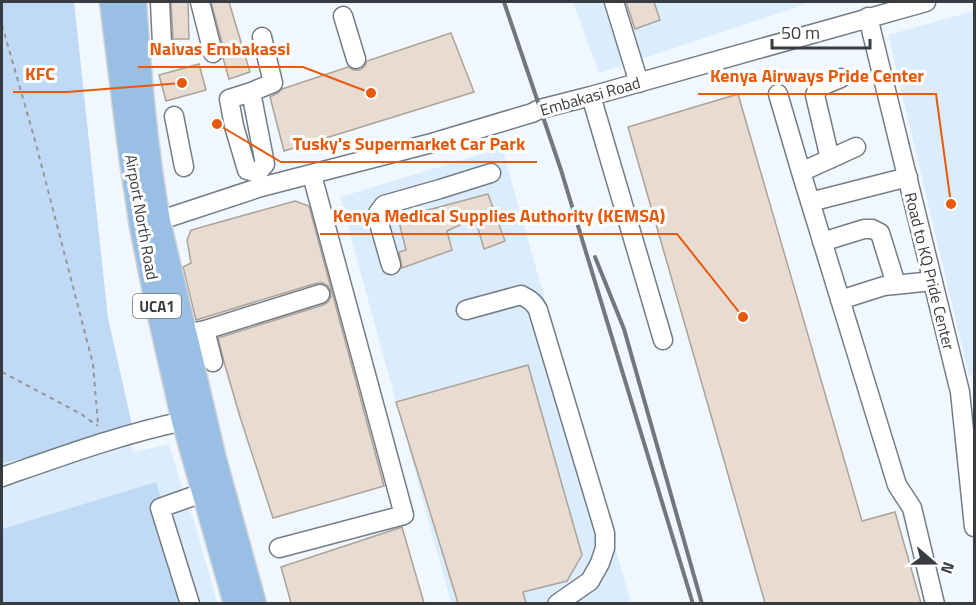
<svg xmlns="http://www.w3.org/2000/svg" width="976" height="605" font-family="'Titillium Web',sans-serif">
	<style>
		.built { fill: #dbecfd }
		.green { fill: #c0daf5 }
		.building { fill: #e8dbd1; stroke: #ada298; stroke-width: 1.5 }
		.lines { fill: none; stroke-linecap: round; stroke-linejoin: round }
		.minor-casing { stroke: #747d87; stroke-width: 21 }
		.major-casing { stroke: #d3d4d5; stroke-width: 27 }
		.path { stroke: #92979c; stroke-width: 2; stroke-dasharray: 4.5 4.5; stroke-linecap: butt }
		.minor { stroke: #fff; stroke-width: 18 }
		.major { stroke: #9abfe5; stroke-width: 24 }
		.rail { stroke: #73777c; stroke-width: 4 }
		.labels { text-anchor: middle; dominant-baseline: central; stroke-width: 6; stroke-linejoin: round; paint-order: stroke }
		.shield { fill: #fff; stroke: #747679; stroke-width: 1.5 }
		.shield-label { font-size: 15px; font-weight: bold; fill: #383c40 }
		.street-label { font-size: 16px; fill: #383c40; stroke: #fff }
		.leader { fill: none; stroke: #e8590c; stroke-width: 2 }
		.callout-dot { fill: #e8590c; stroke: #fff; stroke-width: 2 }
		.callout-label { font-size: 18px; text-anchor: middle; font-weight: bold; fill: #e8590c; stroke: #fff; stroke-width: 6; stroke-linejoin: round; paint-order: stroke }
	</style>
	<rect width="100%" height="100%" fill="#f1f7fe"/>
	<path class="built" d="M2 2 130 434 133 452 169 444 185 498 196 527 217 603H2Z
		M573 2H812L599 73Z
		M974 11V374L969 376 888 35Z
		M502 148 631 603H451L340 197Z"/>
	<path class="green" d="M2 2H74L108 318 134 434 2 463Z
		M156 482 194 603 2 604V529Z"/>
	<path class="building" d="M171 2H188L189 39H173Z
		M211 2H229L250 72 229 79 223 58 224 50Z
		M626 2H654L660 20 635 29Z
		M451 33 474 92 284 151 270 97 278 93 282 89 348 67 354 70H360L365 66 367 61Z
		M199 64 206 90 166 101 159 75Z
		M738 94 862 521 895 512 921 603H765L628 127Z
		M488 194 505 241 484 249 475 218 447 231 452 250 402 268 399 252 406 250 398 218Z
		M295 201 309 206 384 486 273 518 241 420 224 362 218 338 323 305 328 302 331 297 330 290 328 286 323 283H317L196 320 183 267 191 263 187 240 191 230Z
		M528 365 582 555 567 581 523 592 526 603H458L396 402Z
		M402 527 424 603H291L281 567Z"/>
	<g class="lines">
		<g class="minor-casing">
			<path id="minor" d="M160 2 162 44
				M200 2 213 53
				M614 2 639 83
				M343 16 356 59
				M868 17 960 392 974 527
				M251 92 265 164 257 173 247 170 234 126 229 99Z
				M251 92 273 83 262 37
				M778 94 801 172 897 485 912 508 935 604
				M591 96 663 340
				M174 116 184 167
				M830 159 815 95 819 87 841 78
				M801 172 856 147
				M810 202 908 177
				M158 221 261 187 428 144 532 113 540 109 591 96 926 2
				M822 242 864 229H872L880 233 895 281
				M391 265 379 223 378 213 384 205 440 189 491 173
				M840 300 884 286 933 281
				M466 310 521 295C529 299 534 302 538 310L605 533V548L600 563 590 581 557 604
				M205 330 213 362
				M185 334 205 330 320 294
				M2 477C62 456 122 434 184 421
				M279 548 404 515 312 175
				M190 604 160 508 205 492"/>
		</g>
		<g class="major-casing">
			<path id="major" d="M112 2 131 155 142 227 157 302 184 421 236 604
				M134 2C139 75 145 148 158 221L214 459 254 604"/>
		</g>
		<path class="path" d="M2 25 36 144 93 364 98 424
			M2 372 81 414 98 426"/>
		<use href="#minor" class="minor"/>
		<use href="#major" class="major"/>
		<path class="rail" d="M504 2 561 170 693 604
			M595 257 624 329 702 604"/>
	</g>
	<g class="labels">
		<rect class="shield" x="133" y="294" width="48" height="24" rx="4.5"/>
		<g class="shield-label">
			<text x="157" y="306">UCA1</text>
		</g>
		<g class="street-label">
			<text transform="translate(590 96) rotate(-16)">Embakasi Road</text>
			<text transform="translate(142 217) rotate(80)">Airport North Road</text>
			<text transform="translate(930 271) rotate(76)">Road to KQ Pride Center</text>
		</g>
	</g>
	<path class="leader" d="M371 93L303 67H138M182 83L67 92H13M951 204L936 94H698M217 124L281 162H537M743 317L677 234H320"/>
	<g class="callout-dot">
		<circle cx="371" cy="93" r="6"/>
		<circle cx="182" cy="83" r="6"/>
		<circle cx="951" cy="204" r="6"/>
		<circle cx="217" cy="124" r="6"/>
		<circle cx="743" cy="317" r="6"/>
	</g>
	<g class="callout-label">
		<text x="220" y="55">Naivas Embakassi</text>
		<text x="40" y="80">KFC</text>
		<text x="817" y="82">Kenya Airways Pride Center</text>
		<text x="409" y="150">Tusky's Supermarket Car Park</text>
		<text x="499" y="222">Kenya Medical Supplies Authority (KEMSA)</text>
	</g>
	<rect width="976" height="605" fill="none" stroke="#383c40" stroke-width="6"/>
	<g transform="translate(934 563) rotate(110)" stroke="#ffffff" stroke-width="4.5" paint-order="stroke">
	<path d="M0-4.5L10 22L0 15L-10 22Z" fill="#383c40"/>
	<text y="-9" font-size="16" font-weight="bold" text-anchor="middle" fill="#383c40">N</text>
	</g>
	<path d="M772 39v9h98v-9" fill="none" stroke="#383c40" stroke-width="3"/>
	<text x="781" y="39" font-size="18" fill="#383c40" stroke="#ffffff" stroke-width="4.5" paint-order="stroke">50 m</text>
</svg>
